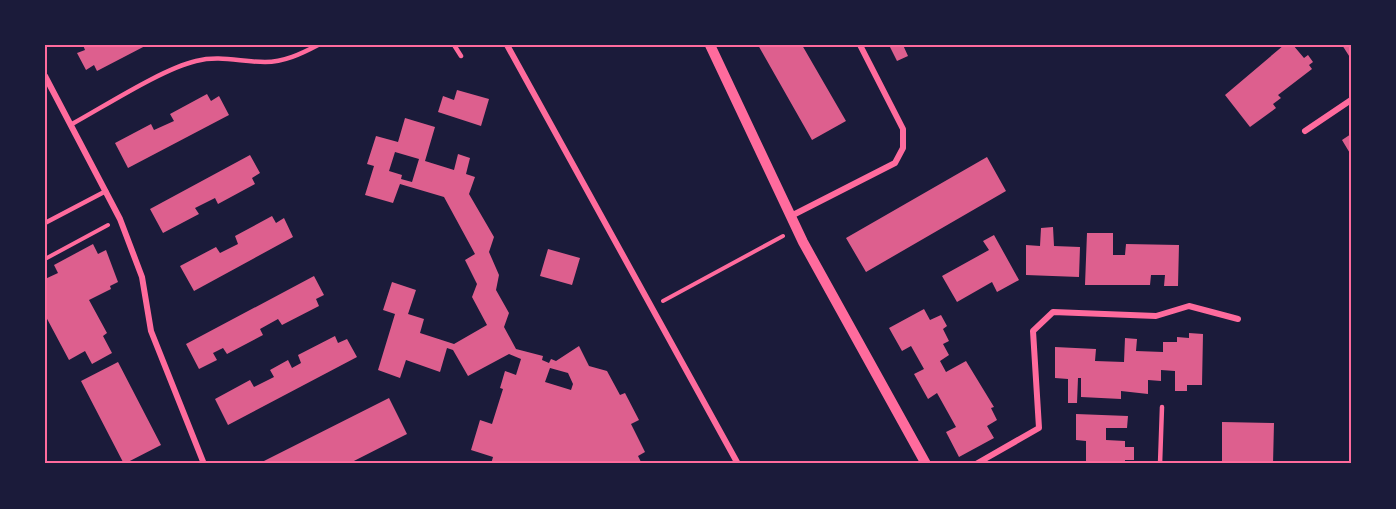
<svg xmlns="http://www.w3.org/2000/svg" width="1396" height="509" font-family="'DM Sans',sans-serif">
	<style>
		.building { fill: #dd5f8e; fill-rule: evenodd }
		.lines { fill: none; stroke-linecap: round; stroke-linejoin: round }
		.path { stroke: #ff6b9d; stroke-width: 4 }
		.service { stroke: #ff6b9d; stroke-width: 4.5 }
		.minor { stroke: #ff6b9d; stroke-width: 6 }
		.tertiary { stroke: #ff6b9d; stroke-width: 10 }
		.neatline { fill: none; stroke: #ff6b9d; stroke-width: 2 }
	</style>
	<rect width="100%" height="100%" fill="#1b1b3a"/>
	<path class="building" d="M83 45H147L97 71 94 65 86 70 77 53 85 50Z
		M758 45H802L846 121 812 140Z
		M889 45H903L908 56 897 61Z
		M1284 45H1293L1304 58 1308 55 1313 62 1309 65 1312 69 1278 95 1281 98 1273 104 1276 108 1250 127 1225 95Z
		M1342 45H1351V59L1344 48Z
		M457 90 489 99 481 126 438 112 443 96 454 100Z
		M207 94 211 101 219 96 229 115 128 168 115 143 151 124 154 130 174 121 170 114Z
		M405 118 435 127 425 161 454 170 458 154 470 158 466 174 475 177 469 194 494 237 489 252 499 275 496 290 509 313 504 327 516 349 543 356 542 360 549 363 551 359 556 361 579 346 589 366 607 371 620 395 625 393 639 420 631 424 645 452 638 456 642 464H491L493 457 471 450 480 420 492 424 503 389 500 388 505 371 516 375 521 359 509 354 468 376 453 350 447 348 440 372 406 360 400 378 378 370 395 314 383 310 392 282 416 290 408 314 424 319 420 333 454 344 487 325 472 297 477 284 465 260 475 254 444 197 400 184 393 203 365 195 374 166 367 164 376 136 398 142ZM395 152 419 159 412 182 401 179 402 175 389 171ZM550 368 568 373 573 384 571 390 545 382Z
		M1351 134V155L1342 140Z
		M250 155 260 173 252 178 255 184 218 204 215 198 195 208 199 214 163 233 150 209Z
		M987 157 1006 191 866 272 846 238Z
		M272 216 276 223 284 218 293 237 194 291 180 266 216 247 220 253 238 244 235 236Z
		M1053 227 1054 246 1080 247 1079 277 1026 275V245L1040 246 1041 228Z
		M1087 233H1113V255H1125L1126 244 1179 245 1178 286H1164L1165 275H1151L1150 285H1085Z
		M994 235 1019 280 997 292 992 282 957 302 942 276 989 250 983 241Z
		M93 244 98 254 106 250 118 282 110 286 111 289 89 300 107 333 103 336 112 353 92 364 85 351 69 360 45 315V279L58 273 54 265Z
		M548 249 580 258 572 285 540 276Z
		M314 276 324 295 316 299 319 306 282 325 278 319 260 329 263 335 227 354 223 348 213 353 217 360 199 369 186 344Z
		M924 309 930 320 941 315 947 326 943 329 949 341 943 344 949 355 940 361 946 372 966 361 994 407 991 408 997 420 987 426 994 438 959 457 946 432 956 427 937 393 928 399 914 374 924 369 911 346 902 351 889 328Z
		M1189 333 1203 334 1202 385H1187V391H1175V371L1161 370V381L1148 380V394L1121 391V399L1081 397V378H1078L1077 403H1068V379L1055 378V347L1096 349 1095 361 1124 362 1125 338 1137 339 1136 351 1163 352V342H1177V337L1189 338Z
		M335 336 338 343 347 339 357 357 228 425 215 399 250 380 254 387 274 377 270 370 288 360 292 368 301 363 298 355Z
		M118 362 161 445 124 464 81 381Z
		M389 398 407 434 348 464H258Z
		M1076 414 1128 416 1127 428H1106V440L1125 441V447H1134V460H1125V464H1086V441L1076 440Z
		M1222 422 1274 423 1273 464H1222Z"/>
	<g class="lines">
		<path class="path" d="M45 259 108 225
			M663 301 783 236"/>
		<path class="service" d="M454 45 461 56
			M72 124C105 106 162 69 196 61 220 55 241 62 265 62 284 62 301 54 318 45
			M45 223 106 191
			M1160 464 1162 407"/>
		<path class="minor" d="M507 45 738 464
			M45 76 120 219 142 277 151 331 204 464
			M1305 131 1351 100
			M791 216 895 163 903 148V129L860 45
			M976 464 1039 428 1033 331 1053 312 1156 316 1189 306 1238 319"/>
		<path class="tertiary" d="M710 45 803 242 926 464"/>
	</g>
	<rect width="1396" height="509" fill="none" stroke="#1b1b3a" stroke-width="93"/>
	<rect x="46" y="46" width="1304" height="416" class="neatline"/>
</svg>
